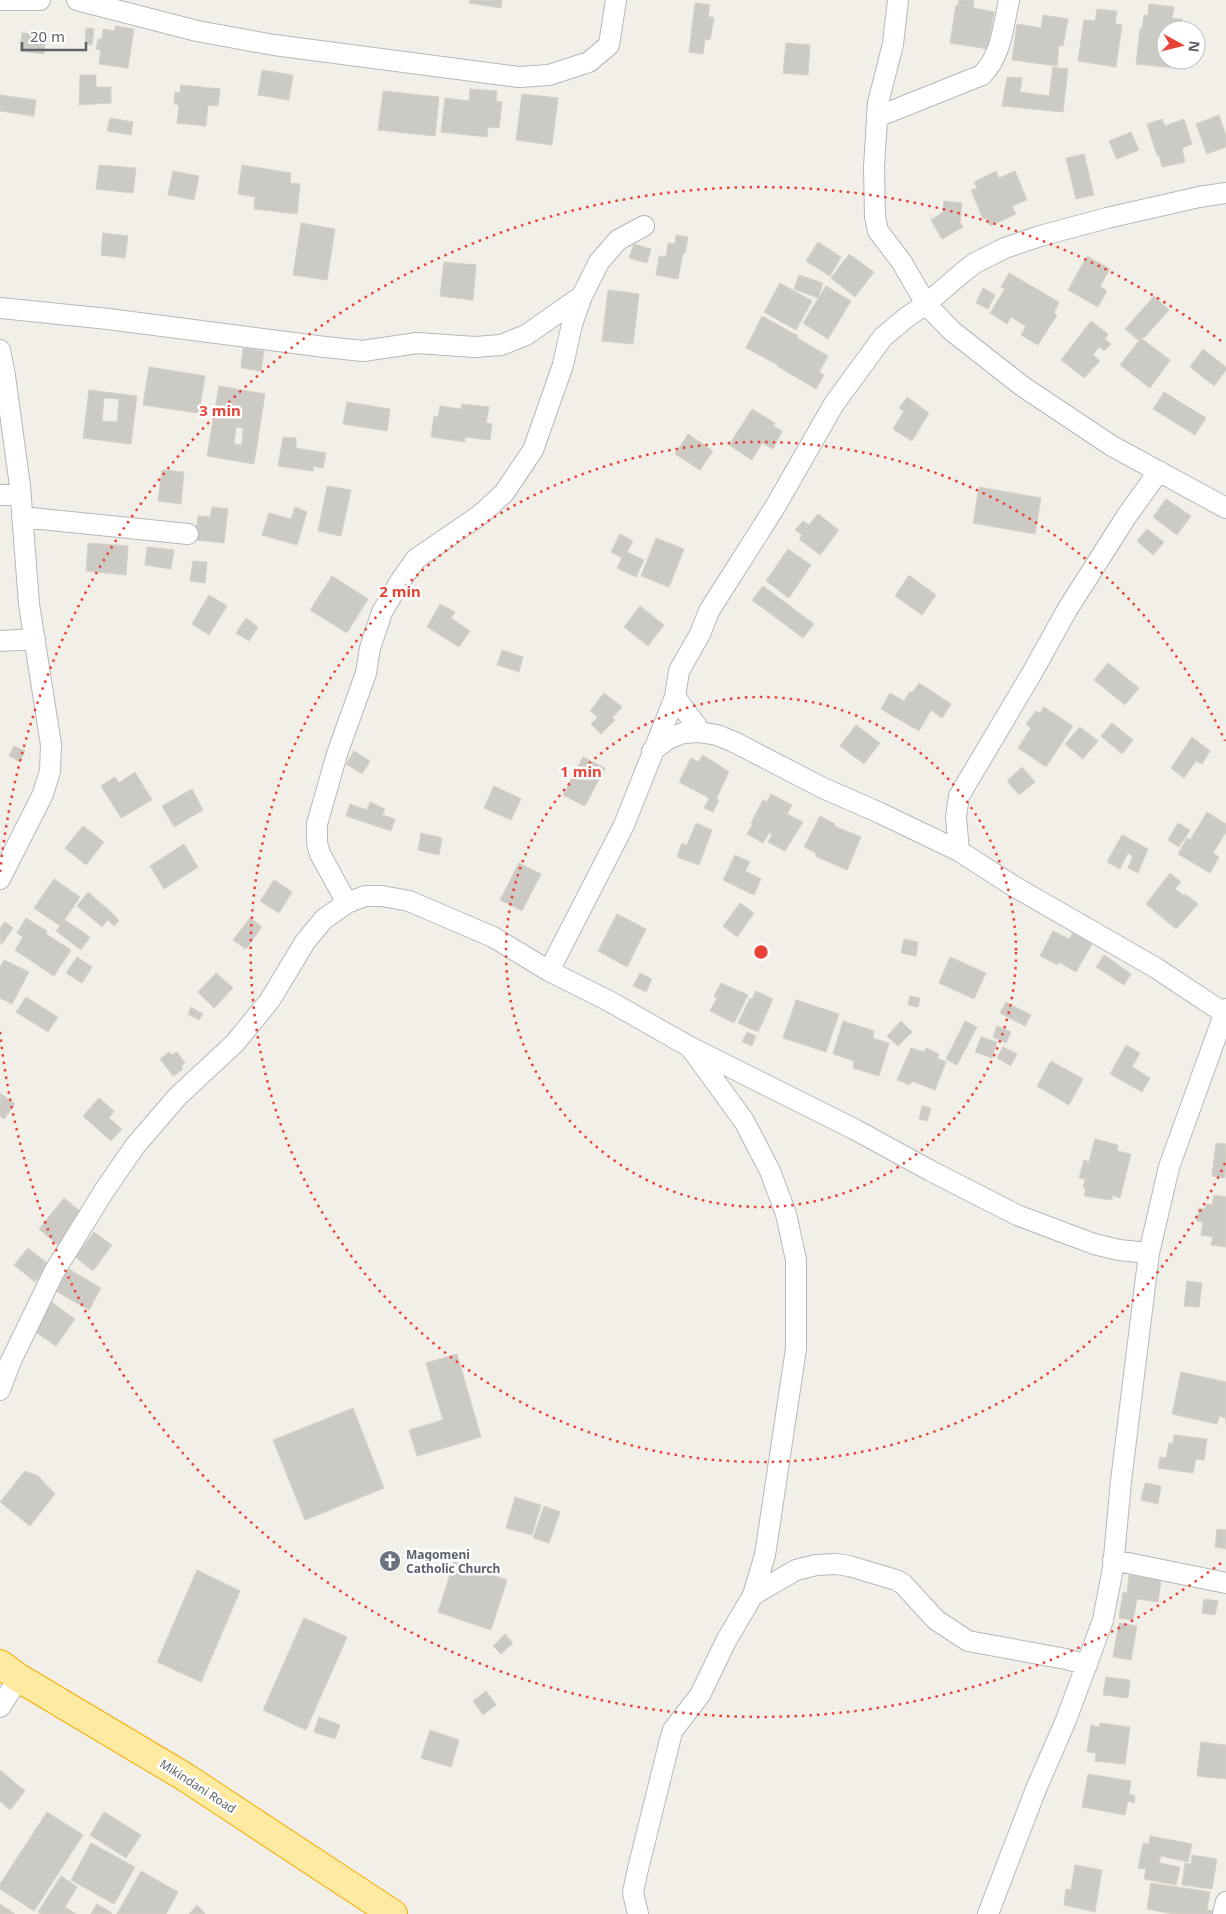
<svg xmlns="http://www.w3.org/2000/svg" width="1226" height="1914" font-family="'Noto Sans',sans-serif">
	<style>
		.building { fill: #cccac5; stroke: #d6d1c6; fill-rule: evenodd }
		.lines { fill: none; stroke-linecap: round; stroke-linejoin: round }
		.minor-casing { stroke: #b5b8bc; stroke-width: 22 }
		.trunk-casing { stroke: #f9ab00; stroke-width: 30 }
		.minor { stroke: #fff; stroke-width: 20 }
		.trunk { stroke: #feeaa1; stroke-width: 28 }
		.ring { fill: none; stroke: #ea4335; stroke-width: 2.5; stroke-dasharray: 2.5 5 }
		.labels { text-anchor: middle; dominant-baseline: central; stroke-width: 5; stroke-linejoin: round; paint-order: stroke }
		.worship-label { font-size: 12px; font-weight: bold; fill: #5b616d; stroke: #fff; text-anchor: start }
		.street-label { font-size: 12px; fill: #5f6368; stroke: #fff }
		.centre { fill: #ea4335; stroke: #fff; stroke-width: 2.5 }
		.ring-label { font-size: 15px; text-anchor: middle; font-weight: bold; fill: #ea4335; stroke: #fff; stroke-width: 5; stroke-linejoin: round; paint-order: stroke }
	</style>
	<rect width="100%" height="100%" fill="#f1efe8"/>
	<path class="building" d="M470 0H502L501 8 469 3Z
		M959 0H974L973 8 994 12 988 49 950 43 956 5 958 6Z
		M695 3 710 5 708 16 714 18 710 40 705 39 703 54 689 52Z
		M1149 4 1174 7 1172 18 1182 19 1181 30H1166V60H1186L1185 69 1136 64 1140 29H1142L1144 15 1148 16Z
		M1097 9 1117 11 1115 24 1122 25 1116 67 1078 61 1084 20 1095 21Z
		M1043 15 1068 19 1063 46 1059 45 1057 66 1012 60 1017 24 1041 28Z
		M115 26 134 29 128 68 99 64 101 50 96 49 98 39H102L103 29 115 31Z
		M86 28 94 29 92 45 85 44Z
		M22 33 46 35 44 54 20 51Z
		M786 43 810 45 808 75 783 73Z
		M1053 67 1068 69 1063 112 1002 106 1007 77 1022 78 1020 92 1049 96Z
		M262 70 293 75 289 100 258 95Z
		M80 75H96V87H111V103L79 105Z
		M181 85 220 89 218 106 208 105 206 126 177 123 179 105 174 104 175 92 180 93Z
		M470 89 497 91 496 101 502 102 499 128 488 127 487 137 441 132 445 98 469 101Z
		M383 91 439 97 435 136 378 130Z
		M522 94 558 98 552 145 516 140Z
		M0 95 36 100 34 116 0 111Z
		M1219 115 1226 136V147L1207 154 1196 124Z
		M110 118 133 122 131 135 107 131Z
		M1162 119 1165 126 1184 119 1192 144 1182 148 1185 162 1162 167 1159 155H1157L1147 124Z
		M1131 132 1139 150 1117 159 1109 141Z
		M1084 154 1094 195 1076 199 1066 158Z
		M99 165 136 168 133 193 96 189Z
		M242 165 291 173 290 183 300 184 297 214 254 209 255 197 238 194Z
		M173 171 199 176 194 200 168 195Z
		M996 171 999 178 1015 171 1027 200 1012 206 1016 214 990 226 986 218 983 219 971 190 977 188 974 182Z
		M944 201 962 203 960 222 963 227 942 239 931 220 943 212Z
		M301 223 335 229 327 280 293 275Z
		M103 233 128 236 125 258 101 255Z
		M676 235 688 237 685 253H683L678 279 656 275 659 256 666 257 668 243 675 244Z
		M818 242 841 257 830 276 806 261Z
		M634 244 651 249 647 263 629 258Z
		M849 254 874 272 855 297 831 278Z
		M1087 256 1110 269 1100 286 1107 291 1098 307 1068 290Z
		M444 262 476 265 473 300 440 296Z
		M1009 273 1059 302 1054 313 1057 315 1038 345 1021 335 1026 326 1011 317 1007 324 990 313 1005 289 1001 287Z
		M799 275 823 283 818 298 794 289Z
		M780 283 812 301 796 330 764 312Z
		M826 286 851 301 828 339 803 323Z
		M983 288 995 295 988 309 976 303Z
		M608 290 639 294 633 344 602 341Z
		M1154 296 1169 310 1144 338 1142 337 1138 340 1125 329Z
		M762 316 798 336 797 338 828 356 819 372 824 375 816 389 777 366 778 365 746 348Z
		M1091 321 1108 334 1105 339 1111 344 1104 351 1099 347 1093 355 1100 361 1084 378 1061 360Z
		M1141 338 1170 360 1150 388 1120 365Z
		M243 348 264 351 261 371 241 368Z
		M1203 349 1226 367V370L1214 386 1190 367Z
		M149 367 205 376 199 413 143 405Z
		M219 386 265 394 254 464 207 456ZM236 427 243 428 242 445 234 444Z
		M89 390 137 396 131 444 83 438ZM104 398 119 399 117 422 102 421Z
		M1164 392 1206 418 1195 435 1153 409Z
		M907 397 929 413 912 441 893 429 904 411 899 408Z
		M347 402 390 409 387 431 343 424Z
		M462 404 489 407 486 423 492 424 490 440 465 437V442L431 437 434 416 438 417 440 406 461 409Z
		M752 409 775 423 773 426 782 431 773 449 762 443 752 460 729 445Z
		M688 434 713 451 700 470 675 454Z
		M283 437 296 438V448L326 453 323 468 313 466V471L278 466Z
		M162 470 184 472 181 504 158 501Z
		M327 486 351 490 341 536 318 531Z
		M979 487 1041 498 1035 534 973 523Z
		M1166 499 1191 516 1177 535 1153 517Z
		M212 507 228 509 224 543 195 540 198 516 210 517Z
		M295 507 307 512 297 545 262 535 269 513 291 519Z
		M818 514 839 530 820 555 799 539 802 535 795 530 803 521 809 525Z
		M1147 529 1164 542 1153 555 1137 541Z
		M620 534 633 541 627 552 644 560 636 577 617 568 622 558 611 552Z
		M656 538 684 549 669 587 641 576Z
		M88 543 128 546 126 575 86 571Z
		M147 547 174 550 171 569 145 565Z
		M788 549 811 565 789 598 766 581Z
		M193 561 207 562 205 583 190 581Z
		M909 575 936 595 922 615 895 596Z
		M332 576 368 599 347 633 310 610Z
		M763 586 814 624 803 638 752 600Z
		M209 595 227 606 209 635 192 624Z
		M440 604 455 612 451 618 470 631 459 647 427 627Z
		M640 606 664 625 648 646 624 627Z
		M246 618 258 627 249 641 236 633Z
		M502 650 523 657 519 672 497 665Z
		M1108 663 1139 688 1125 705 1094 680Z
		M919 683 951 704 942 718 931 710 919 731 881 709 890 693 904 701 910 691 912 693Z
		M604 693 622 707 612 718 615 720 601 734 591 724 598 717 590 711Z
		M1044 707 1073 726 1046 767 1018 748 1031 728 1026 724 1036 711 1040 713Z
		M1112 723 1133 740 1122 754 1101 736Z
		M856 725 880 743 864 764 840 746Z
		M1080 727 1098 741 1083 759 1065 744Z
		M1192 737 1210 751 1202 764 1196 761 1184 778 1171 768Z
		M14 746 25 751 20 762 9 756Z
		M354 751 370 761 362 774 346 764Z
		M703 755 729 772 716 799 719 800 713 812 704 808 709 798 679 782 691 758 698 762Z
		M583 757 605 768 585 806 563 795Z
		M1022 767 1035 782 1019 795 1007 781Z
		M135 772 152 800 121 818 101 786 115 777 119 783Z
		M494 786 521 799 511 820 484 808Z
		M192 789 203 810 174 827 162 806Z
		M771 794 792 805 787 814 803 822 785 851 768 842 772 834 769 833 763 843 747 834 753 824 751 823 763 800 767 802Z
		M370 802 385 809 382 815 395 819 391 831 346 816 350 804 367 810Z
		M1207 812 1226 824V832L1213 853 1219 857 1210 873 1178 854 1187 838 1190 840Z
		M820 816 835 824 834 826 861 837 847 870 815 856 816 853 804 847Z
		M696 823 712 830 699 865 677 857 682 843 687 845Z
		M1178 823 1190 830 1179 847 1168 840Z
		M83 826 104 842 86 865 65 848Z
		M421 833 442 838 439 855 418 850Z
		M1122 835 1148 849 1138 873 1128 868 1133 856 1128 853 1120 869 1107 862Z
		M184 844 198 867 164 889 150 866Z
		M735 855 750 862 745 871 761 879 754 895 723 880Z
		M519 863 541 874 522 911 500 900Z
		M1170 873 1181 882 1175 889 1184 896 1185 894 1198 904 1176 929 1146 904Z
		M54 879 80 897 60 926 34 908Z
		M274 880 292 892 279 913 260 901Z
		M88 892 113 914 119 921 114 926 108 920 102 927 77 906Z
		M740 903 754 913 737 937 723 926Z
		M617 914 646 929 627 967 598 951Z
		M26 918 47 931 46 934 71 950 54 976 15 950 23 937 17 933Z
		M250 918 262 927 246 949 233 940Z
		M65 920 90 937 81 950 56 931Z
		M5 922 13 928 1 945 0 928Z
		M1053 931 1069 939 1073 933 1092 944 1076 972 1059 962 1058 965 1040 956Z
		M904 939 918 942 916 956 901 953Z
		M1104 955 1131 974 1124 985 1096 967Z
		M77 957 92 967 82 983 66 973Z
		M950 957 986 973 974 999 939 983Z
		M4 960 29 972 12 1004 0 998V967Z
		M216 973 233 988 214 1008 198 992Z
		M640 973 652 979 646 992 633 986Z
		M721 983 748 995 734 1023 710 1011 717 998 714 996Z
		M756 991 773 999 758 1032 738 1023 750 998 752 999Z
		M910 996 920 998 918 1007 908 1005Z
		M26 997 58 1017 48 1032 16 1012Z
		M796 1000 839 1014 826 1052 783 1038Z
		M1006 1002 1031 1015 1025 1026 1000 1013Z
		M191 1007 203 1014 199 1020 188 1014Z
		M843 1021 874 1031 873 1038 889 1043 879 1076 853 1068 854 1061 833 1054Z
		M901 1021 912 1032 898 1046 887 1036Z
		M965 1021 977 1027 957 1065 946 1059Z
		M997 1026 1011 1032 1006 1043 993 1037Z
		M747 1032 756 1036 752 1046 742 1042Z
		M981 1037 997 1042 992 1058 975 1052Z
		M1126 1045 1140 1053 1132 1067 1150 1078 1142 1092 1110 1074Z
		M1003 1047 1017 1054 1011 1066 997 1058Z
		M911 1048 924 1052 926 1048 939 1054 937 1058 946 1062 935 1090 912 1081 910 1085 897 1080Z
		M169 1052 172 1055 177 1052 185 1063 181 1066 183 1069 173 1076 160 1059Z
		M1051 1061 1083 1079 1069 1105 1037 1086Z
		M0 1093 15 1104 4 1119 0 1116Z
		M99 1098 114 1111 109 1118 122 1129 111 1141 83 1116Z
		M922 1106 931 1108 927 1121 919 1119Z
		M1095 1139 1118 1145 1117 1151 1131 1154 1120 1198 1112 1195V1200L1084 1196 1086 1189 1083 1188 1085 1179 1079 1178 1084 1160 1089 1162Z
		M1216 1143 1226 1144 1225 1178 1212 1176Z
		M1214 1195 1226 1197V1247L1211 1245 1213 1237 1201 1235 1203 1222 1197 1221 1199 1208 1205 1209 1206 1204 1212 1205Z
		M64 1198 85 1215 59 1246 39 1229Z
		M94 1232 112 1245 93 1271 74 1256 79 1248 81 1250Z
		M28 1248 49 1265 35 1282 14 1265Z
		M67 1268 101 1288 89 1310 54 1290Z
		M1187 1281 1202 1283 1199 1307 1184 1306Z
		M50 1301 75 1319 56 1346 31 1329Z
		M457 1354 481 1437 417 1456 409 1430 443 1420 426 1363Z
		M1181 1372 1226 1382V1424V1418L1219 1416 1217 1424 1172 1414Z
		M353 1408 384 1488 305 1520 273 1440Z
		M1174 1435 1207 1439 1204 1460 1196 1459 1193 1473 1158 1468 1160 1457 1166 1458 1169 1443 1173 1444Z
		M25 1471 38 1476 55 1494 30 1526 0 1502Z
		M1145 1483 1161 1486 1158 1504 1141 1500Z
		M515 1497 541 1505 532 1535 506 1528Z
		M544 1506 560 1512 549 1543 533 1538Z
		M1217 1529 1226 1530V1549L1215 1547Z
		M454 1562 507 1580 491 1630 438 1612Z
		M197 1570 240 1591 201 1682 157 1662Z
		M1129 1575 1161 1580 1158 1602 1137 1599 1133 1620 1119 1618 1123 1592 1127 1593Z
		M1204 1599 1218 1601 1215 1615 1202 1613Z
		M304 1618 347 1637 306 1730 263 1710Z
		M1119 1623 1137 1626 1131 1660 1113 1657Z
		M505 1634 513 1643 501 1654 493 1646Z
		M1106 1677 1130 1680 1128 1698 1103 1695Z
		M486 1691 496 1705 483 1715 473 1701Z
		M319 1717 340 1725 335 1739 314 1732Z
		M1100 1723 1130 1727 1125 1764 1095 1761 1096 1753 1087 1752 1091 1725 1099 1727Z
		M430 1730 459 1740 451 1767 421 1758Z
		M1201 1742 1226 1745V1779L1197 1776Z
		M0 1770 25 1791 10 1810 0 1801Z
		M1088 1774 1131 1781 1129 1794 1135 1796 1134 1803 1128 1801 1125 1815 1082 1807Z
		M47 1812 83 1835 34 1911 0 1889V1884Z
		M104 1812 141 1835 126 1858 90 1835Z
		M1150 1836 1192 1844 1188 1862 1161 1856 1159 1863 1180 1867 1176 1885 1144 1879 1146 1869 1138 1868 1143 1843 1149 1844Z
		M91 1843 135 1867 114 1904 71 1880Z
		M1192 1855 1217 1859 1212 1889 1182 1885 1185 1863 1191 1864Z
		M1075 1865 1102 1870 1095 1912 1064 1905 1066 1889 1071 1890Z
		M141 1871 178 1892 166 1914H117Z
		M61 1876 77 1887 65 1907 76 1914H41L38 1912Z
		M1151 1883 1210 1892 1207 1910 1213 1911 1212 1914H1173L1147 1909Z
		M0 1904 15 1914H0Z
		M97 1904 112 1913 111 1914H91Z
		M197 1905 205 1913 204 1914H189Z"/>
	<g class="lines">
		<g class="minor-casing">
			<path id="minor" d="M0 0H40
				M77 0 197 31 274 45 519 77 549 75 589 62 609 45 616 0
				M898 0 893 44 878 103 874 167 875 217 878 231 901 261 926 304 952 331 1022 386 1112 446 1226 508
				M877 117 982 75C1002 54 1003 27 1009 0
				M0 308 108 319 325 347 363 351 417 343 475 347 501 345 526 335 582 296
				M0 350 5 376 20 486 29 604 51 745 50 771 43 794 0 879
				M0 495H21
				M22 517 188 534
				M0 641 35 639
				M675 697 696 725 699 732
				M652 751 668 739 683 733 699 732 717 735 734 742 823 788 880 813 959 851 1015 887 1156 968 1224 1013
				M959 851 956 817 959 796 1032 673 1067 610 1126 517 1159 471
				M347 903 320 854 317 843V824L337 754 366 673 370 648 382 612 401 580 416 559 480 515 504 493 533 450 563 365 572 324 582 296 599 262 618 240 644 226
				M549 971 624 825 675 697 679 671 700 634 709 611 775 507 834 404 883 337 907 317 926 304 962 273 975 263 1005 248 1040 236 1107 218 1199 197 1226 193
				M0 1390 10 1363 54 1272 104 1191 135 1146 178 1096 235 1043 270 1000 305 942 324 919 347 903 365 896H382L409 901 493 937 549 971 609 1001 690 1047 854 1129 931 1171 1017 1215 1094 1244 1119 1250 1149 1253
				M1113 1560 1226 1583
				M753 1595 796 1570 816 1565 836 1564 849 1566 896 1580 903 1584 936 1620 968 1641 1066 1659 1087 1665
				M0 1707 19 1678
				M638 1914 633 1893 637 1873 670 1740 673 1730 700 1695 726 1641 753 1595 765 1555 796 1349V1260L786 1214 770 1171 744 1121 690 1047
				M988 1914 1036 1789 1066 1720 1103 1620 1113 1568 1121 1481 1149 1253 1169 1167 1226 1009
				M1223 1914 1226 1902"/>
		</g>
		<g class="trunk-casing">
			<path id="trunk" d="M0 1664 19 1678 185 1777 393 1914"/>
		</g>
		<use href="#minor" class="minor"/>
		<use href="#trunk" class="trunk"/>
	</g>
	<g class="ring">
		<circle cx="761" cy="952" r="255"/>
		<path d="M1225 1163A510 510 0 1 1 1225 741"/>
		<path d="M1221 1563A765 765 0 0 1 0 1032M0 872A765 765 0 0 1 1221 341"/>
	</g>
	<defs>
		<g id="church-disc" transform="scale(1.125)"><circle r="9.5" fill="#6b7280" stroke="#fff"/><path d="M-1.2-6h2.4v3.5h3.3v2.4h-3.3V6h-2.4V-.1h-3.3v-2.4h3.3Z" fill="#fff"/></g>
	</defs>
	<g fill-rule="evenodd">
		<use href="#church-disc" x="390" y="1561"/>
	</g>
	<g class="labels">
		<g class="worship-label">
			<text x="406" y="1554">Magomeni<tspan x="406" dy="14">Catholic Church</tspan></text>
		</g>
		<g class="street-label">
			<text transform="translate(198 1786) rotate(33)">Mikindani Road</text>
		</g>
	</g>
	<circle cx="761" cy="952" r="8" class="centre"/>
	<g class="ring-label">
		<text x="220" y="416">3 min</text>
		<text x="400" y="597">2 min</text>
		<text x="581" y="777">1 min</text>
	</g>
	<g transform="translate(1181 45) rotate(97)"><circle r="24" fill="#ffffff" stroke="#bfc1c3"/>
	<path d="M0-4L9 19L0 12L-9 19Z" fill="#ea4335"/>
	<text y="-8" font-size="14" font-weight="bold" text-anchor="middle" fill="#5f6368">N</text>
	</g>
	<path d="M22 42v8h64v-8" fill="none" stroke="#5f6368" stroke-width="2.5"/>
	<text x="30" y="42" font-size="15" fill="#5f6368" stroke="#ffffff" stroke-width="4" paint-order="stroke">20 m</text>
</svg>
